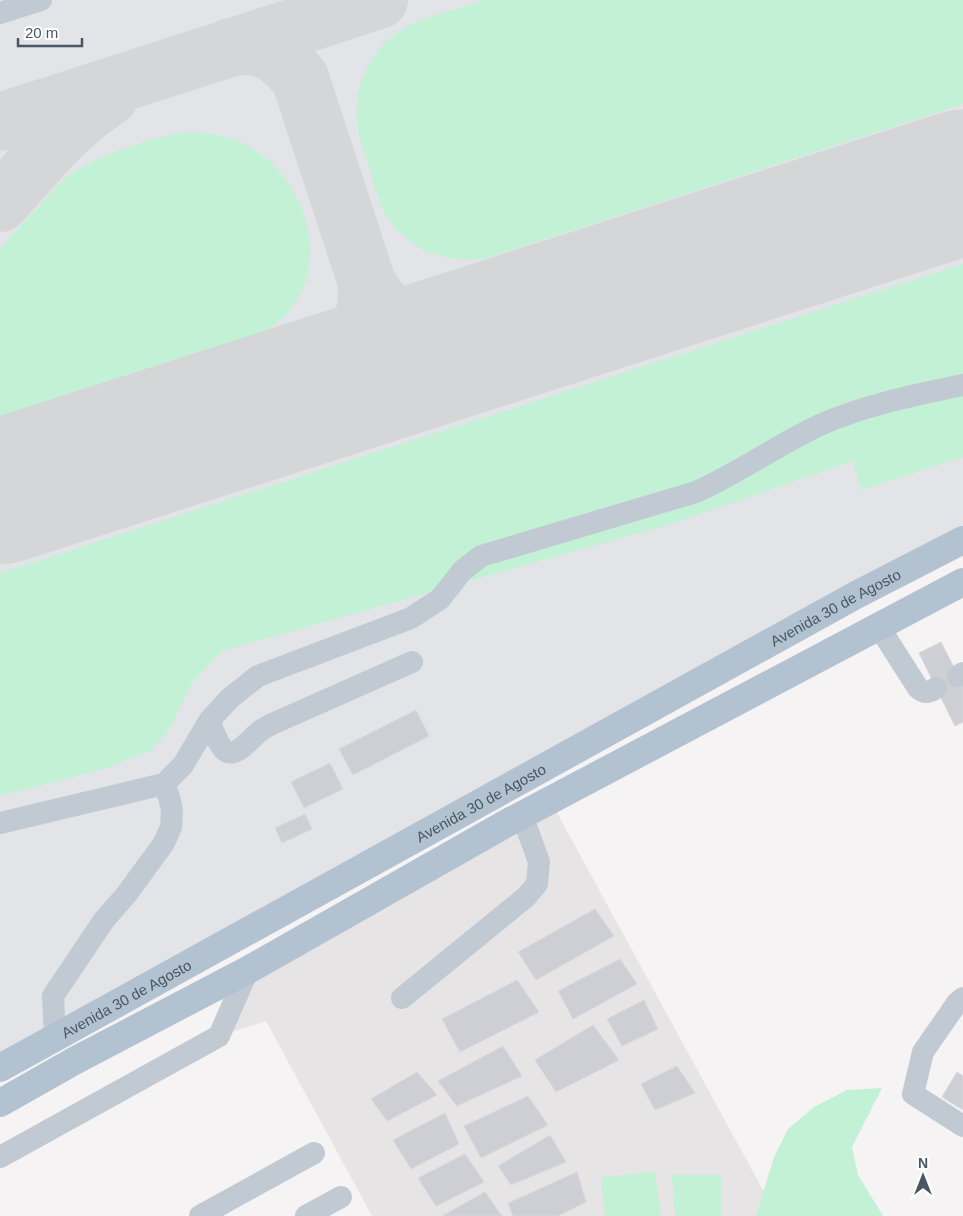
<svg xmlns="http://www.w3.org/2000/svg" width="963" height="1216" font-family="Arial,sans-serif">
	<style>
		.education { fill: #e6e4e5 }
		.airport { fill: #e2e4e7 }
		.green { fill: #c3f1d5 }
		.lines { fill: none; stroke-linecap: round; stroke-linejoin: round }
		.taxiway { stroke: #d5d6d8; stroke-width: 58 }
		.runway { stroke: #d5d6d8; stroke-width: 145 }
		.building { fill: #cdcfd5; stroke: #d7d9de }
		.minor { stroke: #c1cad2; stroke-width: 22 }
		.major { stroke: #b3c2d1; stroke-width: 28 }
		.labels { text-anchor: middle; dominant-baseline: central; stroke-width: 4.5; stroke-linejoin: round; paint-order: stroke }
		.street-label { font-size: 15px; fill: #4a5661; stroke: #fff }
	</style>
	<rect width="100%" height="100%" fill="#f5f3f3"/>
	<path class="education" d="M550 800 764 1192 756 1216H372L266 1021 219 1036 248 970Z"/>
	<path class="airport" d="M0 0H963V540L0 1068Z"/>
	<path class="green" d="M486 0H963V104L487 258C441 265 400 247 380 204 375 191 372 177 368 164 364 153 360 142 358 131 353 99 362 66 385 43 410 18 452 11 486 0Z
		M180 133C203 132 226 134 247 145 304 176 334 261 287 313 278 323 268 329 257 336L0 419V248L63 180C92 157 144 140 180 133Z
		M963 264V457L861 490 853 461 674 523 222 651 191 684 170 729 150 751 100 770 0 796V573Z
		M882 1088 852 1147 858 1175 883 1216H756L774 1157 788 1129 814 1107 847 1090Z
		M655 1172 661 1216H605L601 1177Z
		M672 1175H721L722 1216H675Z"/>
	<g class="lines">
		<path class="taxiway" d="M231 47C238 47 245 45 251 46 272 48 287 63 300 78L367 283C392 326 425 343 475 340
			M0 122 379 0
			M0 203 55 142 80 118 109 97
			M315 390C355 361 367 331 367 283"/>
		<path class="runway" d="M0 492 963 182"/>
	</g>
	<path class="building" d="M941 642 963 685V722L955 726 919 653Z
		M416 710 429 736 353 775 339 749Z
		M330 763 343 789 304 808 291 782Z
		M305 814 312 829 282 843 275 828Z
		M595 909 614 936 536 980 518 952Z
		M620 959 637 984 573 1019 558 991Z
		M517 980 539 1012 460 1052 442 1019Z
		M644 1000 658 1029 622 1046 607 1019Z
		M593 1025 619 1060 556 1092 535 1060Z
		M503 1046 522 1076 457 1106 438 1081Z
		M677 1066 695 1093 655 1110 641 1084Z
		M417 1072 437 1095 387 1121 371 1099Z
		M957 1072 963 1076V1110L942 1097Z
		M528 1096 548 1125 481 1158 464 1126Z
		M445 1113 459 1144 411 1169 393 1140Z
		M550 1135 566 1162 511 1185 498 1166Z
		M465 1154 484 1182 436 1206 418 1178Z
		M577 1172 586 1202 558 1216H513L508 1203Z
		M485 1192 502 1216H442Z"/>
	<g class="lines">
		<path class="minor" d="M0 13 41 0
			M879 627 918 688C924 694 930 692 936 688
			M958 676 963 673
			M209 721C212 728 220 749 227 752 238 756 252 737 260 731 266 727 274 723 281 720L412 662
			M0 823 164 784 183 765 209 721 230 698 258 676 411 618 440 599 462 571 481 556 696 492C739 473 777 445 820 425 865 405 915 395 963 385
			M402 998 526 897 537 884 539 862 522 815
			M963 998 957 1003 923 1052 913 1094 963 1126
			M55 1037 53 996 104 920 126 895 164 843 171 827 172 811 169 797 164 784
			M0 1157 219 1036 248 970
			M200 1216 314 1153
			M306 1216 341 1197"/>
		<g class="major">
			<path id="s1" d="M0 1068 856 595 963 540"/>
			<path d="M0 1103 76 1060 248 970 507 823 963 582"/>
		</g>
	</g>
	<g class="labels">
		<g class="street-label">
			<text stroke="none"><textPath href="#s1" startOffset="954">Avenida 30 de Agosto</textPath></text>
			<text stroke="none"><textPath href="#s1" startOffset="549">Avenida 30 de Agosto</textPath></text>
			<text stroke="none"><textPath href="#s1" startOffset="144">Avenida 30 de Agosto</textPath></text>
		</g>
	</g>
	<g transform="translate(923 1176)" stroke="#ffffff" stroke-width="4" paint-order="stroke">
	<path d="M0-4L9 19L0 12L-9 19Z" fill="#4a5661"/>
	<text y="-8" font-size="14" font-weight="bold" text-anchor="middle" fill="#4a5661">N</text>
	</g>
	<path d="M18 38v8h64v-8" fill="none" stroke="#4a5661" stroke-width="2.5"/>
	<text x="25" y="38" font-size="15" fill="#4a5661" stroke="#ffffff" stroke-width="4" paint-order="stroke">20 m</text>
</svg>
